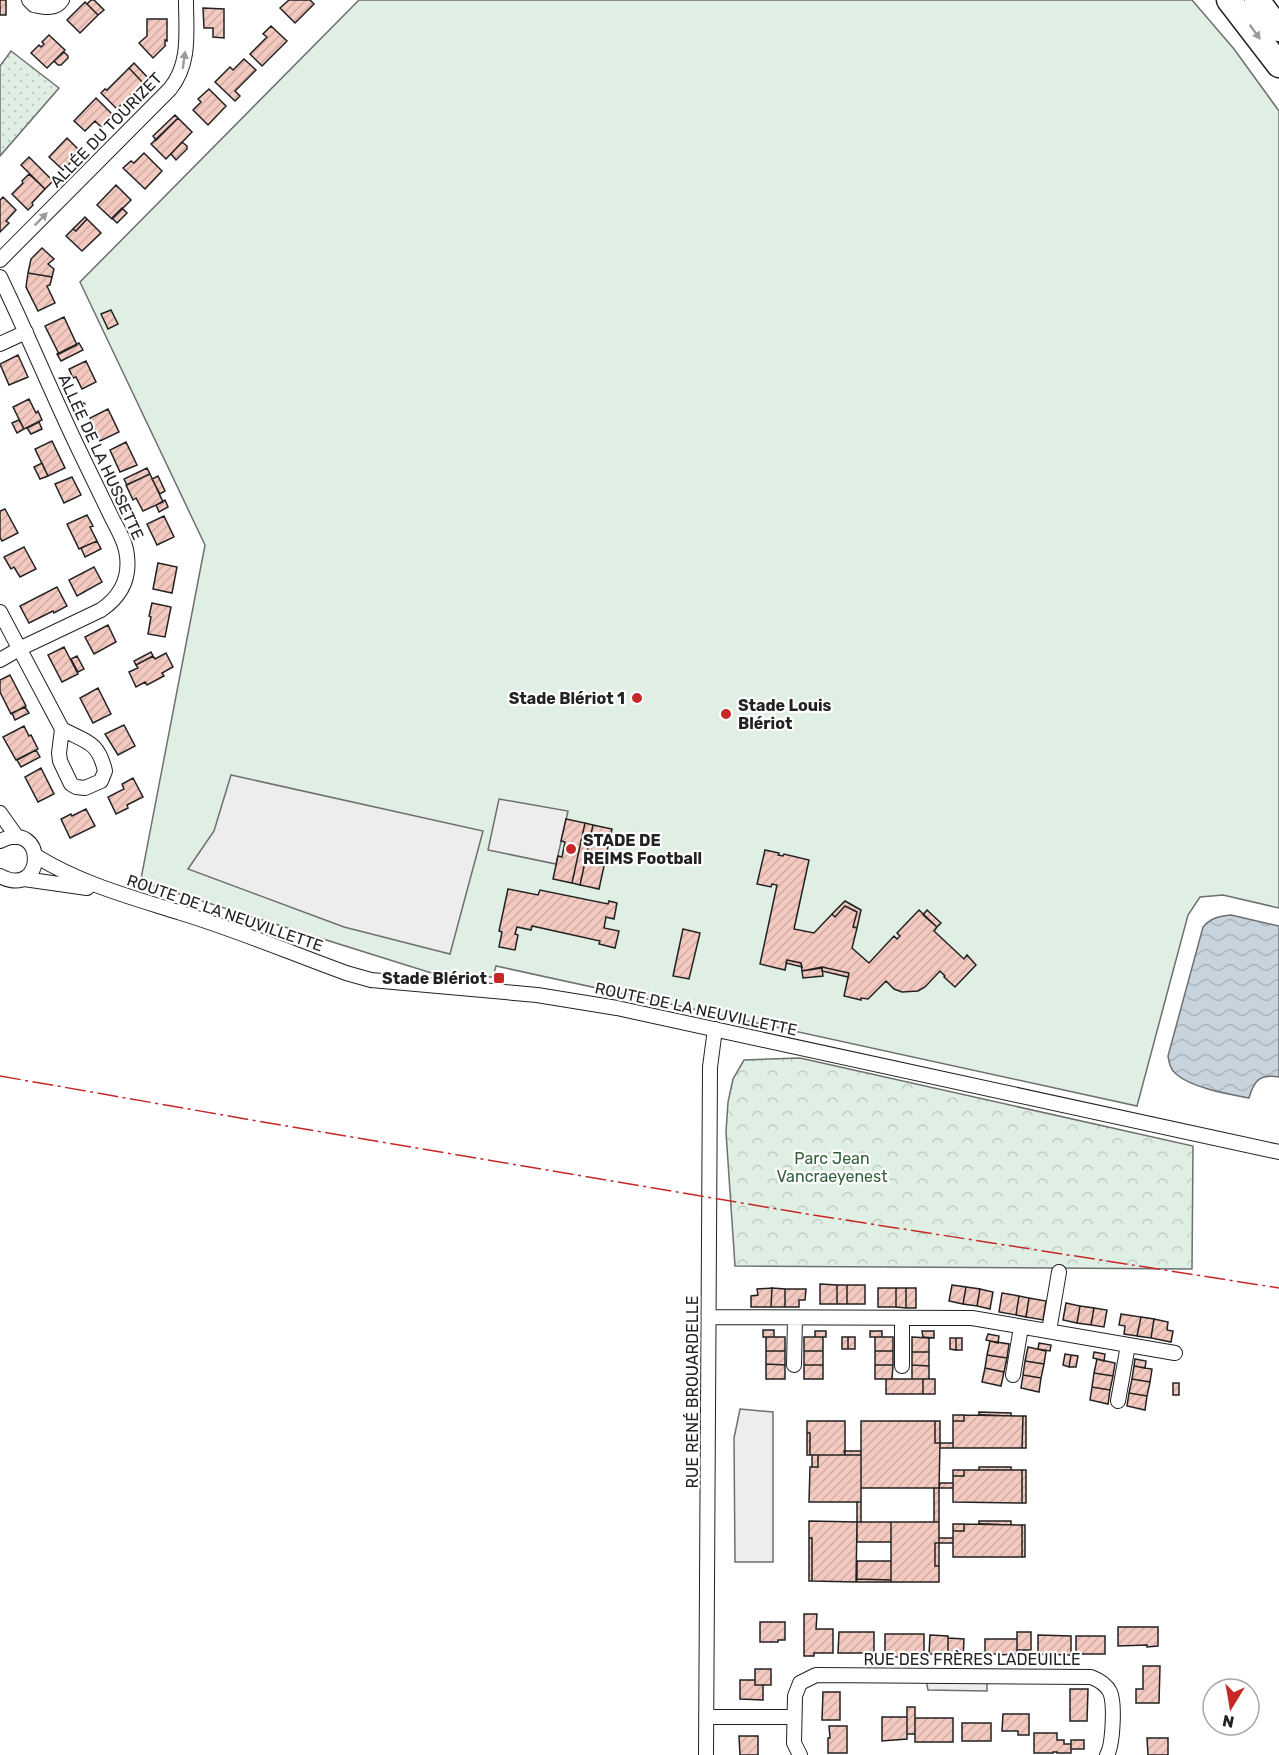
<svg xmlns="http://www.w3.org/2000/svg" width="1279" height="1755" font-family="Rubik,sans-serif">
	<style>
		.grass { fill: url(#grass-dots); stroke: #6f6f6f; stroke-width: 1.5 }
		.park { fill: url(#park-crowns); stroke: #6f6f6f; stroke-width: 1.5 }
		.pitch { fill: #e0efe3; stroke: #6f6f6f; stroke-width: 1.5 }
		.parking { fill: #ededed; stroke: #6f6f6f; stroke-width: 1.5 }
		.water { fill: url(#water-waves); stroke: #6f6f6f; stroke-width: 1.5 }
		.building { fill: url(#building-hatch); stroke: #222; stroke-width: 1.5 }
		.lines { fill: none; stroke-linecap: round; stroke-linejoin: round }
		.street-casing { stroke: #222; stroke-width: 16 }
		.highway-casing { stroke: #222; stroke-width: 27 }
		.street { stroke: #fff; stroke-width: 14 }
		.highway { stroke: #fff; stroke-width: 24 }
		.power { stroke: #c62828; stroke-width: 1.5; stroke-dasharray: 21 4.5 3 4.5; stroke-linecap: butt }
		.oneway { fill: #9c9c9c }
		.poi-dot { fill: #c62828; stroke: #fff; stroke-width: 2 }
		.labels { text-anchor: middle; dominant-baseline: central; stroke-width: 4.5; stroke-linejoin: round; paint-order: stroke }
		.street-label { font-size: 16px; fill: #222; stroke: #fff }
		.poi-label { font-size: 16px; font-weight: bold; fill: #222; stroke: #fff; text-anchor: end }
		.park-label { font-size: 16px; fill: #2f5e38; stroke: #fff }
	</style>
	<defs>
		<pattern id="grass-dots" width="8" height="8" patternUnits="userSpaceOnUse" patternTransform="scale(1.5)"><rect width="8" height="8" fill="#e0efe3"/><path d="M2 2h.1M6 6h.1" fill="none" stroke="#c0cdc2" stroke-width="1.8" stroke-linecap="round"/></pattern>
		<pattern id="park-crowns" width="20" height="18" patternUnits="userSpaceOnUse" patternTransform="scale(1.5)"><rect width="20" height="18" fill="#e0efe3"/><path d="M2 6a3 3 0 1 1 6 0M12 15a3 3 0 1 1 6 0" fill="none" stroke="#c0cdc2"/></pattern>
		<pattern id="water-waves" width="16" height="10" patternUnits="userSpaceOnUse" patternTransform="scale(1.5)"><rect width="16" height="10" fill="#c7d3dd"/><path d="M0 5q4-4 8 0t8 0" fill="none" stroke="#abb5bd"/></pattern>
		<pattern id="building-hatch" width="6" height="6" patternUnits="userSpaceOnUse" patternTransform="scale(1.5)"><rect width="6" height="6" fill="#f3c9c0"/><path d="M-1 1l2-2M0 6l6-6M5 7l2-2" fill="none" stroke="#d0aca5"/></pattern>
	</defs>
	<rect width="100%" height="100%" fill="#fff"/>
	<path class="grass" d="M11 51 59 88 0 156V66Z"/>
	<path class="park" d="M800 1058 1193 1146 1192 1269 735 1266 726 1132 728 1102 733 1079 744 1060Z"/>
	<path class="pitch" d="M359 0H1192L1234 49 1279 111V908L1223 895 1200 897 1188 915 1137 1106 496 966 493 977 441 976 154 886 140 884 205 545 80 282Z"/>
	<path class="parking" d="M231 775 483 831 450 954 344 927 188 869 214 831Z
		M499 799 568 811 556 864 488 850Z
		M740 1409 773 1412V1562H735L734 1438Z
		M926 1680H987V1691L928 1690Z"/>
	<path class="water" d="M1231 915 1279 926V1077C1260 1074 1254 1080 1249 1098 1228 1094 1192 1088 1176 1074 1170 1069 1169 1062 1168 1056L1203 927C1211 918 1219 916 1231 915Z"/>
	<path class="building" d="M0 0H6V15H0Z
		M91 0H94L104 10 98 15 87 4Z
		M289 0H310L314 4 295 23 280 8Z
		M85 2 98 15 80 33 67 20Z
		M203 8 224 9V38L213 37V28H204Z
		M147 19H167V41L165 40V46L166 45 153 58 139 43 147 36Z
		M271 26 287 41 262 66 250 54 267 37 263 34Z
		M49 35 65 50 47 68 31 53 39 45 41 47 44 44 42 42Z
		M64 52 68 56V58L61 65H58L54 61Z
		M244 59 256 70 235 91 240 96 235 101 215 82 230 67 233 70Z
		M134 63 150 80 145 85 129 68Z
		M129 68 145 85 136 94 134 92 117 109 101 93 105 89 107 90Z
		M209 89 226 106 208 125 193 110 201 102 198 99Z
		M96 98 113 115 101 127 95 121 85 131 74 121Z
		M175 115 178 118 156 140 153 136Z
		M178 118 192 132 166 159 151 144Z
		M67 138 81 152 63 170 49 157Z
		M182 142 187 146V149L176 160 171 154Z
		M144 153 162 171 145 189 123 168 131 161 134 163Z
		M29 157 53 181 45 189 21 165Z
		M29 174 45 189 32 203 33 205 28 210 12 194 23 183 22 181Z
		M116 185 131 200 112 219 97 205Z
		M3 197 16 210 6 221 9 223 0 232V200Z
		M122 208 127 213 117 223 112 218Z
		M85 217 87 219 76 231 73 229Z
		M87 219 101 233 82 251 66 236 73 229 76 231Z
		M42 248 54 259 48 264 54 269 52 277 28 273 31 259Z
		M28 273 52 277 50 285 47 286 55 303 38 311 26 287Z
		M111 310 118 324 108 329 101 314Z
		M64 317 77 345 59 354 45 326Z
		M79 343 83 350 61 361 57 354Z
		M18 355 28 377 9 385 0 364Z
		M86 361 96 382 82 389 76 377 73 378 69 369Z
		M29 399 36 413 38 411 42 420 24 429 13 407Z
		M108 409 119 432 100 441 90 418Z
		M19 420 24 429 17 433 12 423Z
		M39 422 42 429 31 434 27 428Z
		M52 441 65 468 48 476 35 449Z
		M126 442 137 465 120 472 110 450Z
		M42 463 48 476 40 479 34 467Z
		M147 468 150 474 127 485 124 479Z
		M150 474 163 502 143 511 136 498 133 500 126 485Z
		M158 476 165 491 160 494 152 479Z
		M72 477 81 495 64 503 55 484Z
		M165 500 168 507 159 512 156 505Z
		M5 509 18 533 2 541 0 538V511Z
		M87 515 93 526 90 527 97 541 79 549 67 524Z
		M164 516 174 537 157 545 147 524Z
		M97 541 101 549 85 557 81 548Z
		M24 547 36 569 20 577 14 567 11 569 4 557Z
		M158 563 177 567 172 593 153 589Z
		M94 567 102 582 77 596 69 580Z
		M57 587 67 606 54 613 53 611 29 623 20 606Z
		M152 603 171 607 165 637 148 634 151 617 149 616Z
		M108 625 116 642 94 654 85 637Z
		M64 647 78 674 62 682 48 655Z
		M151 652 153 656 136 665 134 661Z
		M166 653 173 667 162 673 164 676 147 685 145 682 136 687 129 672 138 668 136 665 153 656 155 659Z
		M77 656 84 669 78 672 71 659Z
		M10 675 26 706 11 714 0 692V680Z
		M98 688 111 714 93 723 80 698Z
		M25 707 29 713 15 720 12 713Z
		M124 725 135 746 118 755 105 734Z
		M24 726 29 736 31 735 38 749 16 760 3 737Z
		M36 750 40 757 21 767 17 760Z
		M41 768 54 794 38 802 25 777Z
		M133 778 143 797 127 805 128 808 116 814 108 797 124 789 122 784Z
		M86 809 95 826 70 838 61 819 71 814 72 816Z
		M566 819 585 823 572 883 553 879 558 856 562 857 565 842 561 841Z
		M585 823 593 825 580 885 572 883Z
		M593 825 612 829 607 851H604L601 865 604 866 599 889 580 885Z
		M765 850 779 853 778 855 783 856 784 854 809 860 794 929 814 933 832 914 835 917 845 906 857 912 853 927 857 928 852 948 869 963 894 936 897 939 900 936 897 933 919 910 937 927 934 931 964 959 967 955 976 965 955 987 944 977 945 976 940 971 925 987 918 991 902 992 894 989 886 981 868 999 861 998V1000L844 996 849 973 822 967 802 971 801 963 787 960 785 970 760 964 777 885 772 884 771 887 757 884Z
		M508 889 538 895 540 890 608 904 609 901 617 903 614 919 606 917 604 928 619 931 615 948 599 944 600 941 532 926 531 930 517 927 515 934 518 935 515 950 499 947 502 932 499 931Z
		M845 901 861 910 857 928 853 927 857 912 845 906 835 917 832 914Z
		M927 910 941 923 937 927 923 915Z
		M683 929 700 933 689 979 673 976Z
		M787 960 801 963 802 967 786 963Z
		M822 967 849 973 848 977 822 971Z
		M822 968 823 976 803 978 802 971Z
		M820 1284 837 1285V1304H820Z
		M837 1285H847V1304H837Z
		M847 1285H865V1304H847Z
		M952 1285 966 1287 963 1304 949 1301Z
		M966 1287 980 1289 977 1306 963 1304Z
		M772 1288 785 1289V1307H771Z
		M772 1288 771 1307H751V1296L758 1295 757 1289Z
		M878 1288H896V1307H878Z
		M896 1288H906V1308L896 1307Z
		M906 1288H916V1308H906Z
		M785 1289H806L805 1300H799V1307H785Z
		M980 1289 993 1292 990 1309 977 1306Z
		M1002 1293 1019 1296 1016 1315 999 1312Z
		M1019 1296 1029 1298 1026 1317 1016 1315Z
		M1029 1298 1046 1301 1043 1320 1026 1317Z
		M1066 1303 1080 1306 1077 1323 1063 1320Z
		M1080 1306 1094 1308 1091 1325 1077 1323Z
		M1094 1308 1107 1310 1104 1327 1091 1325Z
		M1121 1314 1141 1317 1137 1336 1124 1334 1125 1326 1119 1325Z
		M1141 1317 1154 1319 1151 1338 1137 1336Z
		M1154 1319 1168 1322 1167 1330 1173 1331 1171 1342 1151 1338Z
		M763 1330H774V1337H763Z
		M815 1331H826V1337H815Z
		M870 1331H882V1337H870Z
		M922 1331H934V1338L923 1337Z
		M988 1334 999 1336 998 1343 986 1340Z
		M766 1337H785V1351H766Z
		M804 1337H823V1351H804Z
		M842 1337H848V1349H842Z
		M848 1337H855V1349H848Z
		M875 1337H893V1351H875Z
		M912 1337 929 1338V1352H912Z
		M950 1338H956V1350L950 1349Z
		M956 1338H962V1350H956Z
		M990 1341 1009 1344 1007 1358 987 1355Z
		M1039 1343 1051 1345 1050 1351 1038 1349Z
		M1028 1347 1046 1351 1044 1364 1025 1361Z
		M766 1351H785V1365L766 1364Z
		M804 1351H823V1365H804Z
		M875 1351H893V1365H875Z
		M912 1352H929V1366L912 1365Z
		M1094 1352 1105 1354 1104 1361 1093 1358Z
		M1065 1354 1071 1355 1069 1367 1063 1365Z
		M987 1355 1007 1358 1004 1372 985 1368Z
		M1071 1355 1078 1356 1076 1367H1069Z
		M1097 1359 1115 1363 1113 1376 1094 1373Z
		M1135 1359 1146 1361 1145 1368 1134 1366Z
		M1025 1361 1044 1364 1041 1378 1023 1375Z
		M766 1364 785 1365V1379H766Z
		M804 1365H823V1379H804Z
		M875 1365H893L892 1379H875Z
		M912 1365 929 1366V1379H912Z
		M1134 1366 1152 1369 1150 1382 1132 1379Z
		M985 1368 1004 1372 1001 1386 982 1382Z
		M1094 1373 1113 1376 1110 1390 1092 1387Z
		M1023 1375 1041 1378 1039 1392 1021 1388Z
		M886 1379H923V1394H886Z
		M923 1379H935V1394H923Z
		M1132 1379 1150 1382 1147 1396 1129 1393Z
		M1173 1383H1179V1395H1173Z
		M1092 1387 1110 1390 1108 1404 1090 1400Z
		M1129 1393 1147 1396 1145 1410 1127 1406Z
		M979 1412 1011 1413V1416L979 1415Z
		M953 1415H964V1421H953Z
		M964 1415 1023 1416 1022 1448H953V1421H964Z
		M1023 1416H1026V1448H1022Z
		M807 1421H845V1455H810V1433H807Z
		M861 1421H935V1443H940L939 1488H861Z
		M935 1421H940V1443H935Z
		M807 1433H810V1455H807Z
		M940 1443H953V1448H940Z
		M844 1451H861V1455H845Z
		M812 1455H818V1467H812Z
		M818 1455H861V1502H809L810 1467H818Z
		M979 1467H1011V1470H979Z
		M953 1470H964V1476H953Z
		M964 1470H1022V1503L953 1502V1476H964Z
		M1022 1470H1026V1503H1022Z
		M940 1483H953V1488H939Z
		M934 1488H939V1522H934Z
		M857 1502H861V1522H857Z
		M809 1521 857 1522 856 1582 812 1581V1538H809Z
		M979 1521H1011V1525L979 1524Z
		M857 1522H891V1542H857Z
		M891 1522H939V1543H935V1566H939V1582H891Z
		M953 1524H964V1531H953Z
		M964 1524 1022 1525V1557H953V1531H964Z
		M1022 1525H1025V1557H1022Z
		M809 1538H812V1581H809Z
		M939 1538H953V1543H939Z
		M935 1543H939V1566H935Z
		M857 1561H891V1580L857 1579Z
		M857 1579 891 1580V1582H856Z
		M804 1614H817L816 1629H833V1653H814V1656H804Z
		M760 1622H785V1640H778V1642H760Z
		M1118 1627H1158V1646L1147 1647V1645L1118 1646Z
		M839 1632H874V1653H838Z
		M1017 1632H1031V1650H1017Z
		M885 1634H924V1654L899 1653 900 1657H885Z
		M930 1635 948 1636V1654H929Z
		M1038 1635 1071 1636V1655L1038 1654Z
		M1076 1636H1105V1654H1076Z
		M948 1638 964 1639 963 1661 948 1660Z
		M985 1639H1017V1654L998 1655V1654H985Z
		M1143 1666H1160L1159 1703H1136V1689H1143Z
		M755 1669H771V1685H755Z
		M740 1680H755V1685H763V1700L740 1699Z
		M1070 1689H1088L1087 1721H1070Z
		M823 1692H840V1720H822Z
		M907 1707H915V1734H907Z
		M1003 1714H1029V1735H1018V1731H1002Z
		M882 1717H907V1739L882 1741Z
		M915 1718H953V1742H915Z
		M962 1723H991V1741H962Z
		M829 1726H847V1753H828V1738H830Z
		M1034 1733H1057V1740H1064V1744H1071V1753H1057V1752H1053V1753H1034Z
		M739 1736H758V1755H740Z
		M1147 1738H1168V1755H1148Z
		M1071 1740H1084V1749H1071Z"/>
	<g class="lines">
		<g class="street-casing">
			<path id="street" d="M29 0 34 5C45 7 55 10 62 0
				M0 260 170 89C191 63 186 32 186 0
				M0 277C28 335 52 394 80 452 90 473 100 493 110 514 116 527 126 541 127 556 130 580 120 597 101 610L19 649 0 660
				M0 344 26 332
				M0 612 62 729 59 753 60 761 71 784 76 787 85 788 101 781 105 771C98 740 85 742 62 729
				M0 813 17 837
				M0 841C47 818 46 900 0 876
				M36 856C81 884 131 897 181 913 237 930 291 953 346 973L371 980 537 995 617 1008 1279 1152
				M24 879 87 888
				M709 1317 972 1318 1175 1353
				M902 1319V1366
				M1049 1331 1059 1272
				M794 1365 795 1318
				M1013 1375 1021 1327
				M1118 1401 1128 1345
				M706 1717H794
				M706 1755 710 1067 715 1029
				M800 1755 794 1743 795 1696 800 1683 816 1675 1091 1677C1099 1680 1106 1684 1110 1692 1115 1703 1113 1745 1107 1755"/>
		</g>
		<g class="highway-casing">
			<path id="highway" d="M1229 0 1279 65
				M1257 0 1279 29"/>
		</g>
		<use href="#street" class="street"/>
		<use href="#highway" class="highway"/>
		<path class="power" d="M0 1076 240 1118 801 1213 1279 1288"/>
	</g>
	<defs><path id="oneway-solid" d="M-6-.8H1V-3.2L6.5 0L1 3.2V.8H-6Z" transform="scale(1.5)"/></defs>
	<g class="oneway">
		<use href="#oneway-solid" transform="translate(1255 32) rotate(54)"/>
		<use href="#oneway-solid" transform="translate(184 60) rotate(-82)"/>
		<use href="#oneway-solid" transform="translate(41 219) rotate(-45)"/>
	</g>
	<g class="poi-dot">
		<circle cx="637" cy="698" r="6"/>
		<circle cx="726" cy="714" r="6"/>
		<circle cx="571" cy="849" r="6"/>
		<rect x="493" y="972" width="12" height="12" rx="3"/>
	</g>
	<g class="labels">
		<g class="street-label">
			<text transform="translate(106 130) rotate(-46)">ALLÉE DU TOURIZET</text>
			<text transform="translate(101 457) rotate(65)">ALLÉE DE LA HUSSETTE</text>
			<text transform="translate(225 913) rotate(19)">ROUTE DE LA NEUVILLETTE</text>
			<text transform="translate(696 1009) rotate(12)">ROUTE DE LA NEUVILLETTE</text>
			<text transform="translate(692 1392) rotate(-90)">RUE RENÉ BROUARDELLE</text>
			<text x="972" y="1659">RUE DES FRÈRES LADEUILLE</text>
		</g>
		<g class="poi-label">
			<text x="625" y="698">Stade Blériot 1</text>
			<text x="738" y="705" text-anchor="start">Stade Louis<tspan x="738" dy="18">Blériot</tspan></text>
			<text x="583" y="840" text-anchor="start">STADE DE<tspan x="583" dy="18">REIMS Football</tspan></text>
			<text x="487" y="978">Stade Blériot</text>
		</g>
		<g class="park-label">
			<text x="832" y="1158">Parc Jean<tspan x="832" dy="18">Vancraeyenest</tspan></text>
		</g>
	</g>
	<g transform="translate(1231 1707) rotate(191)"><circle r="28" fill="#ffffff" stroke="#a7a7a7" stroke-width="1.5"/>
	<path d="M0-4.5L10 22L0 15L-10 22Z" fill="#c62828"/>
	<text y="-9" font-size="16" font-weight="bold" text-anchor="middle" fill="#222222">N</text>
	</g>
</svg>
